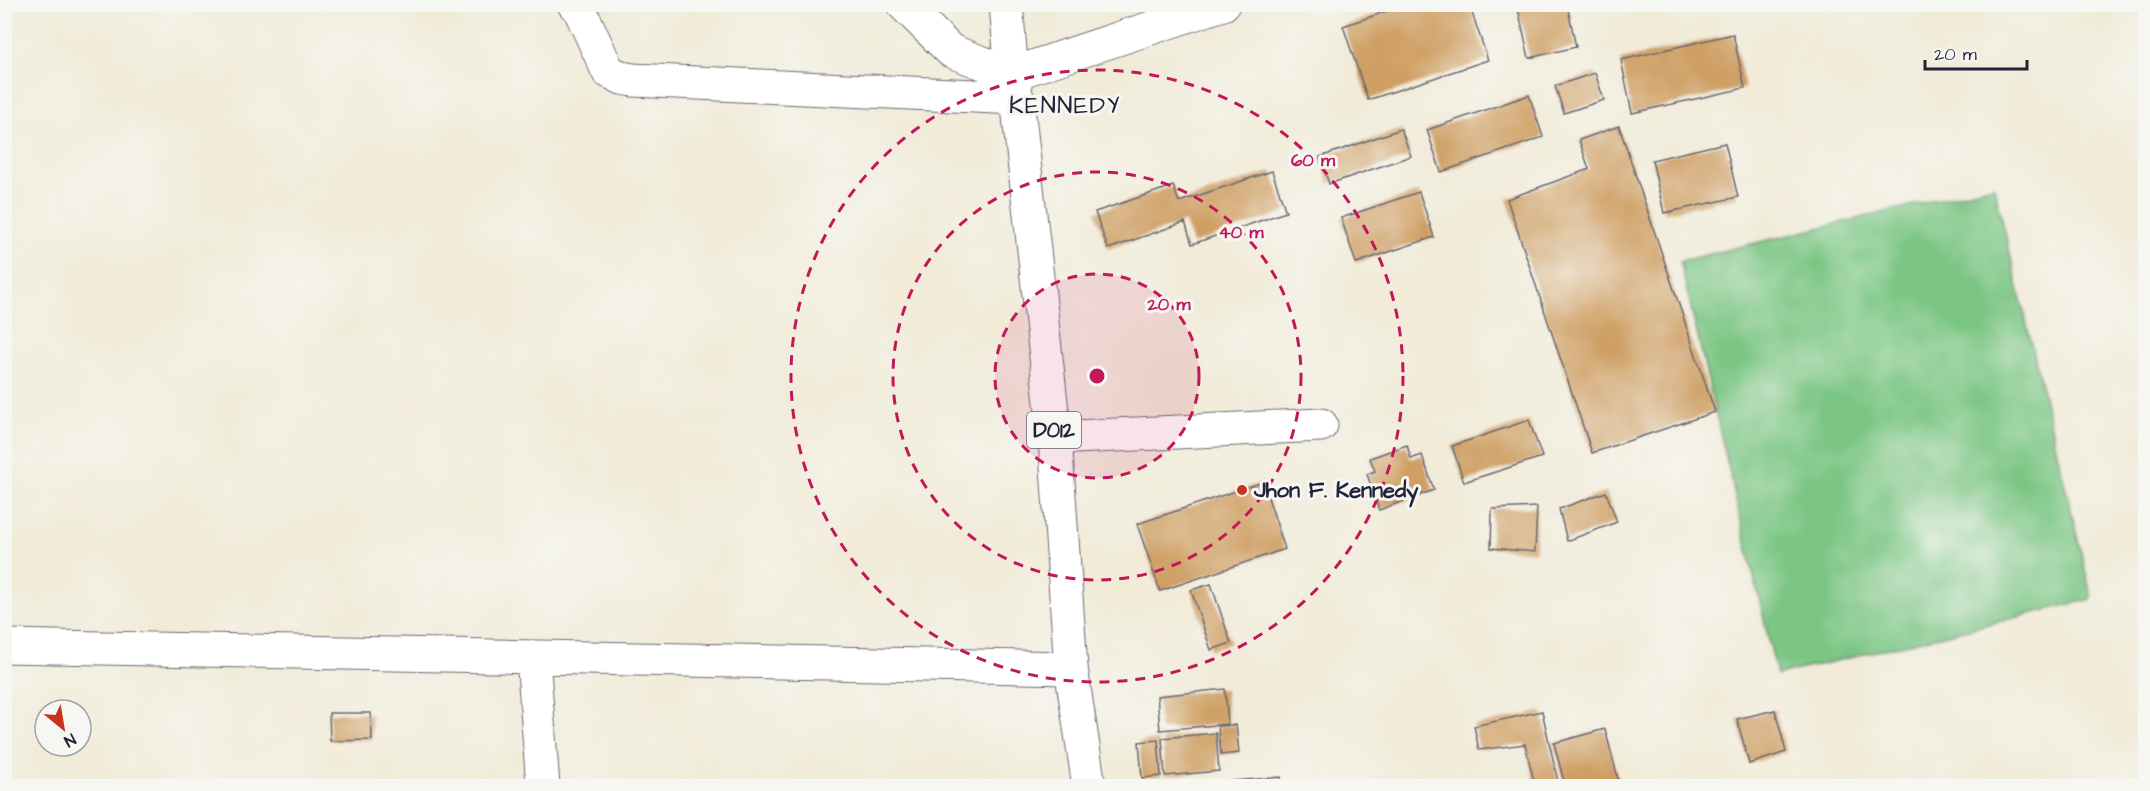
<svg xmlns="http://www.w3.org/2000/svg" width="2150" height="791" font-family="'Architects Daughter',sans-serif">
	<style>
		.green { fill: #7cc684; stroke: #4f7460; stroke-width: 1.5 }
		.building { fill: #cf9f64 }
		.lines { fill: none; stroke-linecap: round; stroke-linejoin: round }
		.minor-casing { stroke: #6a6872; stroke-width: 35 }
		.major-casing { stroke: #6a6872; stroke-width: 35 }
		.minor { stroke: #fff; stroke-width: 33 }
		.major { stroke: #fff; stroke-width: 33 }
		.ring { fill: none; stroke: #c2185b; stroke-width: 3; stroke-dasharray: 10 8 }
		.poi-dot { fill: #c8321e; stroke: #f6f6f2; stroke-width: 2 }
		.labels { text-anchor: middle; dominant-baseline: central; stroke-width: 6; stroke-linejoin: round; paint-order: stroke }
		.shield { fill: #f6f6f2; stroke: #626272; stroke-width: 1.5 }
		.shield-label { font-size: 21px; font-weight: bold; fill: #22223b }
		.poi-label { font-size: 22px; font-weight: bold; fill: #22223b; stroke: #f6f6f2; text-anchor: start }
		.neighbourhood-label { font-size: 24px; letter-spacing: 1.5px; fill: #22223b; stroke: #f6f6f2 }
		.centre { fill: #c2185b; stroke: #f6f6f2; stroke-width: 3 }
		.ring-label { font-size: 18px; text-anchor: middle; font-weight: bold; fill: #c2185b; stroke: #f6f6f2; stroke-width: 6; stroke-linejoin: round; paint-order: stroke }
	</style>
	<rect width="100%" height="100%" fill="#f6f6f2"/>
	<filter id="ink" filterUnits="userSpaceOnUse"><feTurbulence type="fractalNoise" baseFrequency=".0167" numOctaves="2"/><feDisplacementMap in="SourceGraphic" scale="12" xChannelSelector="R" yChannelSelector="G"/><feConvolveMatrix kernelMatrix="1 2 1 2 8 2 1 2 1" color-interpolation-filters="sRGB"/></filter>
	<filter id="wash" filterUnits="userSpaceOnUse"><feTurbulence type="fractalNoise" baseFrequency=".008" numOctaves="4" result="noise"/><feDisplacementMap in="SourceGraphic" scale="24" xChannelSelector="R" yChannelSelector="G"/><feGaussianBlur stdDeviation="1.35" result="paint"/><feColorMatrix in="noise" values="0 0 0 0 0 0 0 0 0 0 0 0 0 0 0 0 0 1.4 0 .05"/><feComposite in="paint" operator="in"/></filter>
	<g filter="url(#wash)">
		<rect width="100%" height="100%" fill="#f1ebd8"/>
		<path class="green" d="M1994 186 2092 599 1777 675 1680 261Z"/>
		<g id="blocks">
			<path class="building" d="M1408 4H1469L1488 60 1368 100 1343 26Z
				M1517 4H1567L1576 47 1529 58Z
				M1733 34 1745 88 1632 113 1621 60Z
				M1595 73 1604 100 1564 113 1555 86Z
				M1529 95 1543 137 1441 172 1427 130Z
				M1619 126 1715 412 1592 453 1507 199 1589 169 1579 140Z
				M1401 129 1411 156 1329 184 1320 157Z
				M1725 143 1738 197 1664 213 1652 160Z
				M1272 171 1286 212 1192 244 1185 222 1108 249 1095 212 1173 186 1179 202Z
				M1419 192 1434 237 1356 263 1341 218Z
				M2146 253V271H2145L2139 255Z
				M1529 420 1542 457 1464 482 1452 446Z
				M1407 445 1411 459 1422 455 1434 490 1379 510 1367 474 1375 471 1370 458Z
				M1263 482 1285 549 1160 591 1137 524Z
				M1606 492 1617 522 1567 541 1559 509Z
				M1537 507 1535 552 1491 548 1492 509Z
				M1211 584 1231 643 1211 650 1191 590Z
				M1225 689 1228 724 1160 730 1157 696Z
				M1775 710 1786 752 1749 764 1737 719Z
				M1542 711 1559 786H1535L1525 744 1479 750 1474 726Z
				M329 713H371L372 740 330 741Z
				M1236 725 1239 753 1221 755 1218 726Z
				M1605 729 1620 786H1565L1554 743Z
				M1216 733 1219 771 1165 776 1162 738Z
				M1158 740 1161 776 1142 778 1139 742Z
				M1281 777 1282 786H1234V781Z
				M1232 781V786H1212V783Z"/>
		</g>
	</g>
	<g filter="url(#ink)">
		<use href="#blocks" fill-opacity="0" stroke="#6a6872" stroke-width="1.5"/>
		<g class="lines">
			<g class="minor-casing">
				<path id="minor" d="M574 4 579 8 608 71 622 78 633 80 1017 98
					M903 4 951 51 1012 74
					M1055 438 1321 425
					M4 646 1071 668
					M533 658 543 786"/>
			</g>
			<g class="major-casing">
				<path id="major" d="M1006 4 1012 74 1017 98 1055 438 1071 668 1089 786
					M1012 74 1223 4"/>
			</g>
			<use href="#minor" class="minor"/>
			<use href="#major" class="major"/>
		</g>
	</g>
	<circle cx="1097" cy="376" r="102" fill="#c2185b" fill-opacity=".12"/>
	<g class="ring">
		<circle cx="1097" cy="376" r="102"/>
		<circle cx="1097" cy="376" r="204"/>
		<circle cx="1097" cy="376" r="306"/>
	</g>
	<circle class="poi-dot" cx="1242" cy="490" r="6"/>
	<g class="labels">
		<rect class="shield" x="1027" y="412" width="54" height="36" rx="4.5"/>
		<g class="shield-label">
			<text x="1054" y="430">D012</text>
		</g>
		<g class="poi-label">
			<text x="1254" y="490">Jhon F. Kennedy</text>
		</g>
		<g class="neighbourhood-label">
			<text x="1065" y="106">KENNEDY</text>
		</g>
	</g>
	<circle cx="1097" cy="376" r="9" class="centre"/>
	<g class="ring-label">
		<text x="1313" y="166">60 m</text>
		<text x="1241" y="238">40 m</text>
		<text x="1169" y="310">20 m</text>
	</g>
	<rect width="2150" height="791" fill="none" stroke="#f6f6f2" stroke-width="24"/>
	<g transform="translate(63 728) rotate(150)"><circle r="28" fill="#f6f6f2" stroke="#a1a1a9" stroke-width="1.5"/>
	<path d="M0-4.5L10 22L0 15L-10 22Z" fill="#c8321e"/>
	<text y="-9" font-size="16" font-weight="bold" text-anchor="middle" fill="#22223b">N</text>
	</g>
	<path d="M1925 60v9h102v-9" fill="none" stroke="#22223b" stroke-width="3"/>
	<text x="1934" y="60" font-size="18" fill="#22223b" stroke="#f6f6f2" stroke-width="4.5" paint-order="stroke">20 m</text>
</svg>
